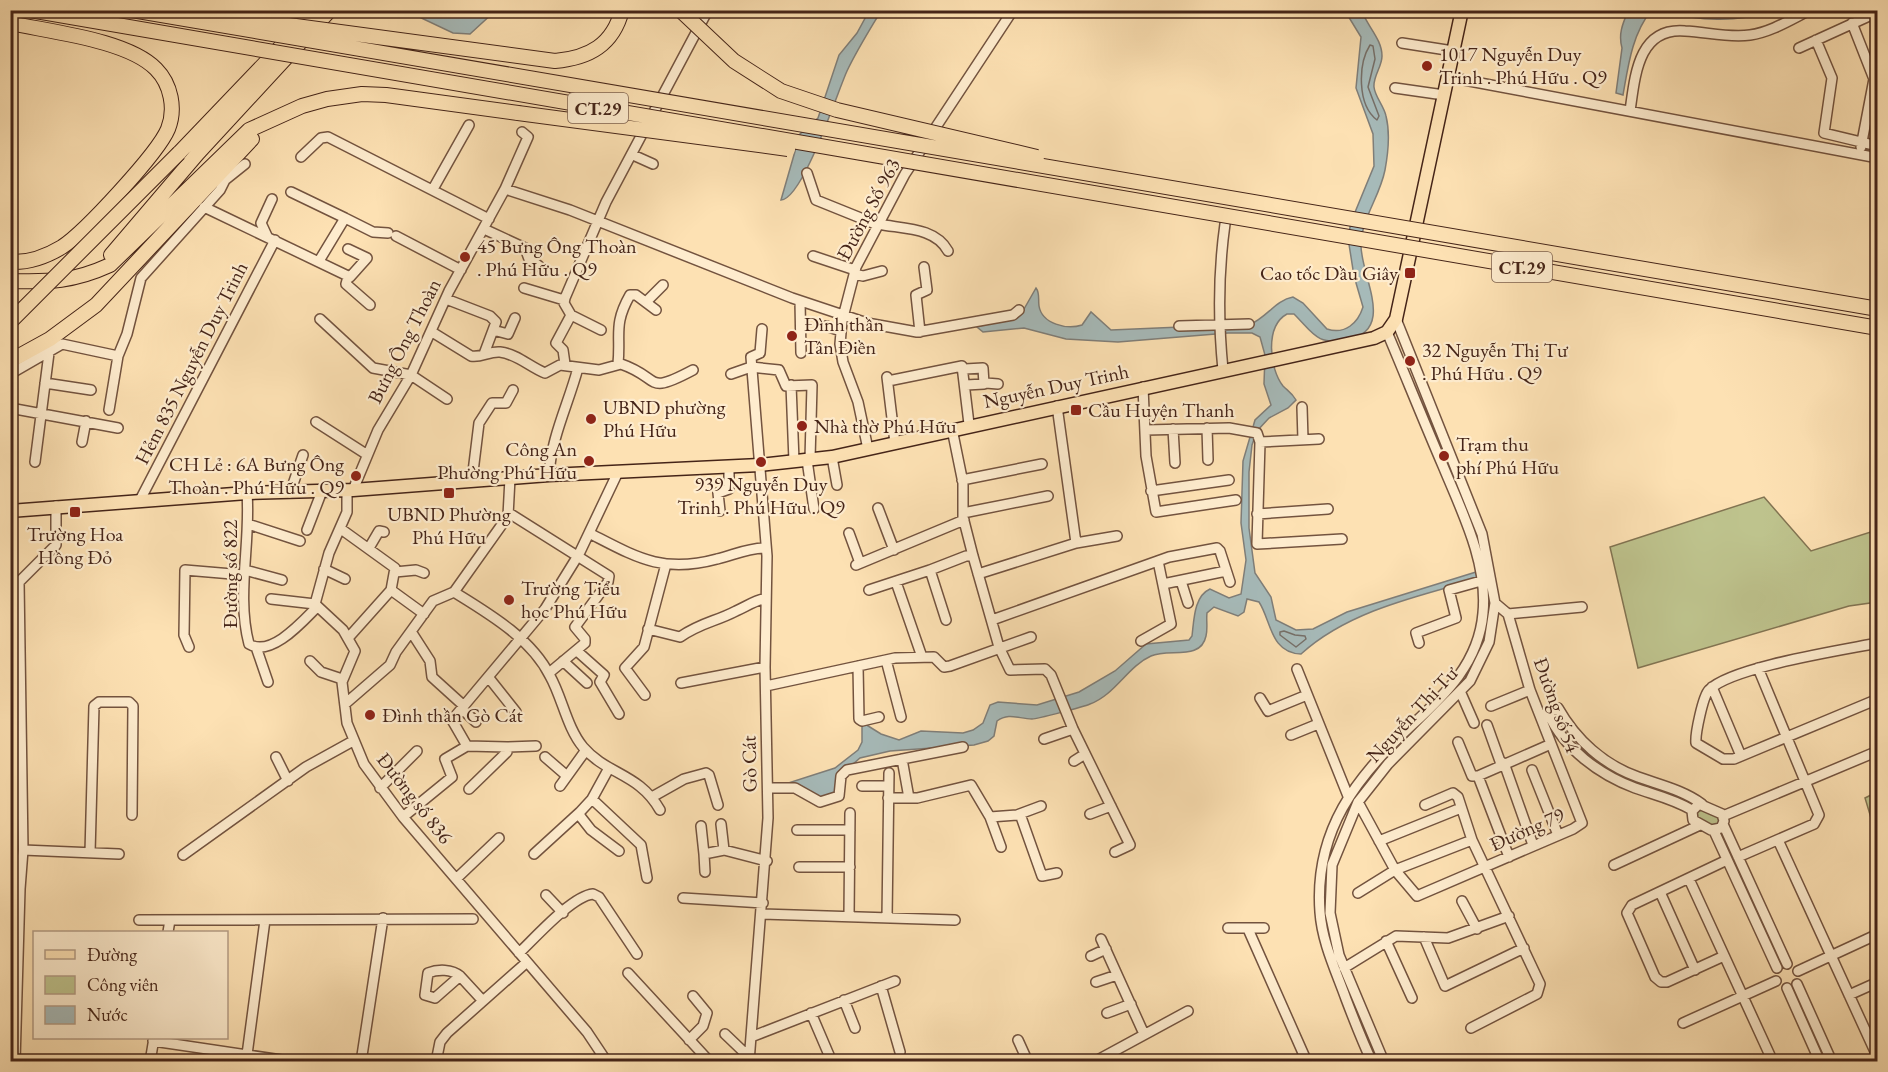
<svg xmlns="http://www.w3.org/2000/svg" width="1888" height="1072" font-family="'EB Garamond',serif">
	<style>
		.green { fill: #bec38d; stroke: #827452; stroke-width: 1.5 }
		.water { fill: #a6bab9; stroke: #7f7e79; stroke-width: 1.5 }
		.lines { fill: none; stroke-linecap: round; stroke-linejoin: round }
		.shore { stroke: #766f68; stroke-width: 1.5 }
		.minor-casing { stroke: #73533f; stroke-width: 12 }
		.major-casing { stroke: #452418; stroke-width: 15 }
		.highway-casing { stroke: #452418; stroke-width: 16 }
		.minor { stroke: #feecce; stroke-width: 9 }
		.major { stroke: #fde1b3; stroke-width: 12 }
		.highway { stroke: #fde1b3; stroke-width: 14 }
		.highway-bridge-casing { stroke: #452418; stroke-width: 16; stroke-linecap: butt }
		.highway-bridge { stroke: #fde1b3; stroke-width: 14 }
		.poi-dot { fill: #8f2418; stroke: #feecce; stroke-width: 2 }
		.labels { text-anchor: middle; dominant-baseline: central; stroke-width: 4.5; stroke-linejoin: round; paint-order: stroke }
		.shield { fill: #feecce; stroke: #7c604f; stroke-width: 1.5 }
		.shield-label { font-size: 18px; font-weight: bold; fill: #452418 }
		.poi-label { font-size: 20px; fill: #452418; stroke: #feecce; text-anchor: start }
		.street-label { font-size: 20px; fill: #452418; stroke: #feecce }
	</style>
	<rect width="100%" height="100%" fill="#fde1b3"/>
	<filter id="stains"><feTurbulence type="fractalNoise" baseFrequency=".00333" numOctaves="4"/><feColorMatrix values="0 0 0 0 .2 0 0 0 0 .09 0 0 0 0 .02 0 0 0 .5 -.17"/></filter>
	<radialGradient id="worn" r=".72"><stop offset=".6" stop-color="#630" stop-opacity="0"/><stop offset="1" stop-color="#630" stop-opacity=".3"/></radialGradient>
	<path class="green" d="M1764 497 1811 551 1877 530V602L1849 606 1638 668 1610 547Z
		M1877 792V838L1865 798Z
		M1700 808 1720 818 1719 824 1712 827 1697 820 1696 812Z"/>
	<path class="water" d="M381 11H445L456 16H466L481 11H495L470 34 453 33 413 14 399 15Z
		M869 11H881C869 31 857 50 847 71 837 93 803 199 781 200L800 134 818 118 839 55 857 33Z
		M1345 11H1362C1367 26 1382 39 1382 56 1382 67 1373 76 1374 87 1375 97 1384 106 1386 116 1390 132 1388 154 1385 170 1380 196 1362 218 1361 243 1359 274 1398 330 1347 340 1316 345 1314 334 1294 314H1287C1265 326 1269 368 1283 386 1288 391 1292 393 1296 400L1288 408 1269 418 1257 431 1252 445 1249 472V528L1255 573 1271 597 1276 620 1296 630 1313 629 1347 612 1476 572 1478 579C1418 596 1348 611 1301 654 1270 653 1271 620 1259 602L1247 599 1244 612 1238 616 1214 607 1207 613C1206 620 1208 628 1206 636 1201 661 1169 648 1151 656 1128 666 1115 695 1090 704 1083 707 1037 719 1032 719 1019 719 1009 712 997 721L994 736 988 741 974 745 890 751 860 758 852 765 835 794 819 798 785 784 835 768 858 750 862 742V726L865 724 881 734 899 740 921 731 963 733 973 730 983 723 990 705 998 702 1037 705 1079 692 1115 671 1146 644 1189 640 1192 636C1194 620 1194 596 1210 589L1229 598 1241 594 1246 560 1241 523 1243 461 1255 420 1271 405 1264 384 1265 355 1260 337 1252 333H1228L1118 342 1066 339 1024 328 983 332 977 327 1014 316 1024 309 1036 288C1040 293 1038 299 1039 306 1042 324 1067 330 1082 325L1091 312 1111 330 1251 324C1267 317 1276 300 1293 297L1303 303 1327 329C1345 335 1358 323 1363 307L1354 276 1348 238 1351 222 1374 166 1373 134 1356 88 1361 37Z
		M1628 11H1656H1651C1632 34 1628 67 1623 95L1616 93 1622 48C1618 34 1623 23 1628 11Z
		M1662 11H1772C1735 23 1700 21 1662 11Z"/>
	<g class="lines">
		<path class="shore" d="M1688 10 1737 14 1753 10
			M1370 45 1373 46 1375 59 1368 87 1379 116 1377 120C1357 105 1358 64 1370 45Z
			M1284 631 1295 635 1305 636 1306 639 1296 647 1280 635V632Z"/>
		<g class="minor-casing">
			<path id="minor" d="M1852 23 1874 79 1861 147
				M1816 40 1832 78 1824 133 1878 146
				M1402 43 1453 51
				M1799 48 1878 12
				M1448 77 1878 158
				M1395 88 1444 95
				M1630 111C1635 76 1638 27 1685 31 1707 32 1728 38 1750 35 1771 32 1790 20 1810 10
				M633 155 653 164
				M301 157 321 138 328 137 489 219
				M807 173 816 200 878 225
				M433 189 469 125
				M505 189 528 137 522 132
				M291 192 345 218 319 261
				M204 207 350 277 367 258 348 249
				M345 218 373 232 388 233
				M878 224C903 229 935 227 948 251
				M484 229 525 248 529 259 539 266
				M267 236 261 223 272 199
				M396 236 461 270
				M813 256 855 270
				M854 274 863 276 882 271
				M348 277 346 284 370 305
				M524 288 564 300
				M446 299 490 316 496 322 484 354
				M800 301 801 353
				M646 302 663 285
				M571 315 601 330
				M320 319 373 368 411 375 447 399
				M826 326 841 331
				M1179 326 1249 324
				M493 330 508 334 515 318
				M432 332 471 356C481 358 489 351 500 352 517 354 530 367 545 373L560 365 599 370 621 364C662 378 644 396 693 370
				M920 332 916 295 927 290 924 267
				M565 364 563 350 556 343 571 315 564 303 565 298 606 202 708 10
				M618 364C621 334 613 325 630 295H636L656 310
				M965 369 983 368 984 384 966 385
				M1223 370C1218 320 1218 274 1225 224
				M10 374 62 344 118 356
				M731 374 751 367 779 370 786 386 812 385 810 459
				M887 377 895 443
				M888 381 962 366 969 424
				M45 383 91 390
				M986 383 998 384
				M791 385 794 461
				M1143 387 1146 456 1156 512 1236 500
				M1057 406 1076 543
				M1302 407 1303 440
				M10 408 118 428
				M109 410 118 356 127 334 141 278 220 190 225 180 245 164
				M316 422 366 454
				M1207 428 1208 460
				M952 429 963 483V517L973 556 999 647 1010 670 1045 669 1051 675 1073 729 1130 845 1115 852
				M1173 429 1175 463
				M1146 430 1229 428 1257 433 1260 442 1319 439
				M82 442 86 421
				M1260 442 1257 544 1342 539
				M868 449 858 402 843 362 840 344 842 321 856 267 905 174 1013 10
				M832 457 837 485
				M807 460 814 509
				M35 462 49 353
				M549 475C551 438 568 405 578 368
				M472 480 479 423 492 403H506L513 390
				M962 480 1042 464
				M347 490V512L329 553 315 604 343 630 355 651 342 682 347 723 364 764 403 817 587 1032 607 1062
				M353 490 378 430 411 375 449 291 505 189 570 210 792 298 867 323 917 332 1013 315 1019 310
				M1151 491 1229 480
				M247 493C251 543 236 595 249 644 271 658 303 621 317 607
				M290 493 303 455
				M139 502 275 240
				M878 508 894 550
				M720 511 718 493 729 489V467
				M509 513 609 576 608 582 575 627 585 639V643L549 673
				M963 513 1048 496
				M1257 514 1328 509
				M248 524 300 541
				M341 529 395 568 391 590 424 614
				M307 530 322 491
				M589 533C636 557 662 574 717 559 734 555 747 548 766 548
				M849 533 860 563
				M369 548 379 531 384 532
				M856 565 964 520
				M324 569 345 579
				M245 570 282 580
				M395 572 416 570 424 573
				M978 574 1076 543 1117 536
				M1181 581 1188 603
				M896 582 922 657
				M1163 584 1226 571
				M869 590 930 570
				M454 592C488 613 531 638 550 676 562 697 567 728 583 747 607 775 639 773 660 810
				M454 592 508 516 510 478
				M271 599 315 604
				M1508 614 1582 607
				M946 620 930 570 966 556H973
				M992 620 1169 557 1217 548 1220 551 1230 582
				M648 629 680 637C702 622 715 622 736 611 747 606 754 601 766 598
				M412 633 430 661 432 677 464 706
				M349 637 391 590
				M1141 641 1171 624 1158 561
				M1419 643 1416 633 1456 618 1449 590 1481 581
				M1878 643C1843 650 1731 667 1709 690 1703 696 1695 734 1696 743L1723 759H1734L1878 699
				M189 647 184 635 185 570 244 575
				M256 647 268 682
				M577 651 604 675 600 682 619 714
				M886 660 901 717
				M310 661 321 672 342 679
				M563 661 587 683
				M858 666 859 719 862 721 879 717
				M1297 669 1348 796
				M489 678 516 712
				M681 683 765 667
				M766 686 895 658 934 657 944 667 950 666 1031 637
				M1712 687 1741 756
				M1460 691 1474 723
				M645 695 625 668 644 647 666 564
				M1260 698 1268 711 1307 695
				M345 704 390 665 396 652 433 601 454 592
				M1491 706 1530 690
				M462 709 476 722
				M1548 713C1564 749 1600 775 1635 788 1655 795 1674 799 1692 810
				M1541 716 1558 708C1576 740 1604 765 1638 777 1660 785 1683 790 1702 804
				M1487 725 1501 764
				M1291 735 1318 724
				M1044 739 1073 729
				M1458 742 1472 776H1478L1509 857
				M467 746 452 720 545 609 579 554 618 472
				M507 747 536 746
				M276 757 288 781
				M545 757 567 776
				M902 759 909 798
				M1074 761 1085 754
				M1504 763 1533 845
				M609 768 592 799 580 812V816L591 830 619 851
				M1532 770 1558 835
				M1478 776 1551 744
				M560 786 586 750
				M862 786H888
				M380 788 417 751
				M768 788H795L820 802 839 796 841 776 847 770 963 747
				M652 797 684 779 706 773 709 775 718 805
				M888 798H917L971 785 990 817 1001 847
				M592 799 641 845 647 878
				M1358 802 1395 870 1417 896 1573 829 1582 823 1530 690 1508 614 1495 603
				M1699 804 1722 814 1724 821 1721 828 1711 830 1693 820 1692 811Z
				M1425 805 1453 793 1458 797 1472 840 1540 984 1537 994 1471 1028
				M1020 814 1042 876 1057 873
				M1090 814 1111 806
				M1723 816 1878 751
				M403 817 452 777 445 759 467 746 507 747V752L469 789
				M990 817 1017 815 1041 806
				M721 824 724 850 767 861
				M1723 824 1787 964
				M701 826 704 854 724 850
				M797 830H850
				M1714 831 1777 968
				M1778 840 1878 1058
				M1379 841 1461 808
				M23 850 119 854
				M90 853 94 706 99 702H129L133 706 132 815
				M534 854 580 812
				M704 854 705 872
				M183 855 306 767 353 741
				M1738 857 1814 824 1819 815 1758 668
				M1614 865 1700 825
				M799 867H850
				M456 879 499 838
				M1689 879 1773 1062
				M1660 892 1695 970
				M1358 893 1395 870 1472 840
				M546 895 563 913
				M683 898 763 903
				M1462 901 1477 929
				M762 914 955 920
				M849 916 850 813
				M887 918 889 773
				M139 920 473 919
				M1228 928H1264
				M1248 929 1307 1062
				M168 932 170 920
				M1424 937 1445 986 1524 948
				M1101 939 1144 1034
				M1386 941 1412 998
				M519 953C535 938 572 896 593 894L599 897 637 954
				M1091 956 1106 949
				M1724 956 1667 982H1661L1655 977 1627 913 1632 905 1727 860
				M1344 968 1396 936 1448 938 1509 916
				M1798 971 1878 934
				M628 973 710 1062
				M460 976 435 998 425 995 428 973C438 969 452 969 460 976L483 1001
				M1096 982 1117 975
				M1797 984 1832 1062
				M881 986 900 1052
				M1787 988 1820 1062
				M1849 995 1878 982
				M844 1000 855 1028
				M811 1013 829 1055
				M1107 1013 1131 1004
				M1683 1023 1776 981
				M725 1034 749 1057
				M751 1037 895 981
				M689 1040 703 1026 707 1013 693 996
				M1018 1040 1028 1062
				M153 1041 295 1062
				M15 1062 20 889 23 850 19 582 56 545V506
				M150 1062 154 1038
				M246 1062 265 920
				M361 1062 383 918
				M436 1062 440 1042 447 1033 527 962
				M749 1062 768 818 765 667 767 556 751 357 760 353 762 329
				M1094 1062 1188 1011
				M1372 1062C1362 1041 1354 1020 1346 999 1336 971 1322 942 1320 912 1314 831 1356 777 1412 725 1446 694 1479 662 1483 613 1488 563 1462 512 1443 466 1424 422 1406 377 1387 332
				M1384 1062 1339 955 1330 913 1332 865 1358 802 1388 764 1470 681 1489 642 1495 603 1482 534 1396 319"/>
		</g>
		<g class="major-casing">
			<path id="major" d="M10 511 247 493 353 490 549 475 760 465 832 457 1374 338 1387 332 1396 319 1462 10"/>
		</g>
		<g class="highway-casing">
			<path id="highway" d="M10 23C51 32 128 40 156 69 171 84 176 109 168 129 158 153 85 232 62 247 47 256 28 263 10 262
				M179 153 316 10
				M111 255 198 153 330 10
				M10 281C50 282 73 282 110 265L249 130 302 106 327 99 362 94 386 95 518 113
				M10 361 50 339 96 305 252 139"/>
		</g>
		<use href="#minor" class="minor"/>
		<use href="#major" class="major"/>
		<use href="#highway" class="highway"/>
		<g class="highway-bridge-casing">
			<path id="highway-bridge" d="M30 10 1878 328
				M132 10 1878 309
				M680 10 734 61 781 91 837 110 1037 157
				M214 15 555 61C589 58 613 45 622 10
				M518 113 788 149
				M10 322 179 153"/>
		</g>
		<use href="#highway-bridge" class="highway-bridge"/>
	</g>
	<g class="poi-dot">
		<circle cx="1427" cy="66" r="6"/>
		<circle cx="465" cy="257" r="6"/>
		<rect x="1404" y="267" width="12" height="12" rx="3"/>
		<circle cx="792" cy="336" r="6"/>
		<circle cx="1410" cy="361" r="6"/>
		<rect x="1070" y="404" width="12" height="12" rx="3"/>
		<circle cx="591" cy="419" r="6"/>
		<circle cx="802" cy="426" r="6"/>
		<circle cx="1444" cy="456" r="6"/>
		<circle cx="589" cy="461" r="6"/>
		<circle cx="761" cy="462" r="6"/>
		<circle cx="356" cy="476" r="6"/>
		<rect x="443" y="487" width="12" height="12" rx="3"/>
		<rect x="69" y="506" width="12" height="12" rx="3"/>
		<circle cx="509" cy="600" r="6"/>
		<circle cx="370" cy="715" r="6"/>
	</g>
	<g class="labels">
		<g class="shield">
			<rect x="568" y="93" width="60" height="30" rx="4.5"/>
			<rect x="1492" y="252" width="60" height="30" rx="4.5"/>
		</g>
		<g class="shield-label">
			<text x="598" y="108">CT.29</text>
			<text x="1522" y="267">CT.29</text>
		</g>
		<g class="poi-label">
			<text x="1439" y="54">1017 Nguyễn Duy<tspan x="1439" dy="23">Trinh . Phú Hữu . Q9</tspan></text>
			<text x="477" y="246">45 Bưng Ông Thoàn<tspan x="477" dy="23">. Phú Hữu . Q9</tspan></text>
			<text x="1398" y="273" text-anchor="end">Cao tốc Dầu Giây</text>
			<text x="804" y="324">Đình thần<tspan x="804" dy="23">Tân Điền</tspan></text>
			<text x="1422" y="350">32 Nguyễn Thị Tư<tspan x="1422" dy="23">. Phú Hữu . Q9</tspan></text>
			<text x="603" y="407">UBND phường<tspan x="603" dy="23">Phú Hữu</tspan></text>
			<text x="1088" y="410">Cầu Huyện Thanh</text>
			<text x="814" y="426">Nhà thờ Phú Hữu</text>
			<text x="1456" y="444">Trạm thu<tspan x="1456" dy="23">phí Phú Hữu</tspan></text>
			<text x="577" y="449" text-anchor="end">Công An<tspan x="577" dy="23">Phường Phú Hữu</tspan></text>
			<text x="344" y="464" text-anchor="end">CH Lẻ : 6A Bưng Ông<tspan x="344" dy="23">Thoàn . Phú Hữu . Q9</tspan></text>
			<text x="761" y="484" text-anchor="middle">939 Nguyễn Duy<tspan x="761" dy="23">Trinh . Phú Hữu . Q9</tspan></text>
			<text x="449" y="514" text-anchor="middle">UBND Phường<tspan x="449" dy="23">Phú Hữu</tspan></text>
			<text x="75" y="534" text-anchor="middle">Trường Hoa<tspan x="75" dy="23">Hồng Đỏ</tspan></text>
			<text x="521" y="588">Trường Tiểu<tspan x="521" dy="23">học Phú Hữu</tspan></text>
			<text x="382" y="715">Đình thần Gò Cát</text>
		</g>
		<g class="street-label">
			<text transform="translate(868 209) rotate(-62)">Đường Số 963</text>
			<text transform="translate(404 341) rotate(-63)">Bưng Ông Thoàn</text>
			<text transform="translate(191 363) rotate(-63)">Hẻm 835 Nguyễn Duy Trinh</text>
			<text transform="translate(1056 386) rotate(-12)">Nguyễn Duy Trinh</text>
			<text transform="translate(230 574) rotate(-90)">Đường số 822</text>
			<text transform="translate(1557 705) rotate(70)">Đường số 54</text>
			<text transform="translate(1412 714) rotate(-47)">Nguyễn Thị Tư</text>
			<text transform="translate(749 764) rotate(-91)">Gò Cát</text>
			<text transform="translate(415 798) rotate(52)">Đường số 836</text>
			<text transform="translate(1527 829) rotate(-24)">Đường 79</text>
		</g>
	</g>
	<rect width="1888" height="1072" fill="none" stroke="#fde1b3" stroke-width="36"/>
	<rect x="12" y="12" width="1864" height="1048" fill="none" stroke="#452418" stroke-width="3"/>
	<rect x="18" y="18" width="1852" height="1036" fill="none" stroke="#452418" stroke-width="1.5"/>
	<rect x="33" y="931" width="195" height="108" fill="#feecce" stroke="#b49c85" stroke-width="1.5"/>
	<rect x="45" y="950" width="30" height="9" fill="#fde1b3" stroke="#b49c85" stroke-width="1.5"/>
	<text x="87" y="961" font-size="18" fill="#452418">Đường</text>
	<rect x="45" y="976" width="30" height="18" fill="#bec38d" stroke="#b49c85" stroke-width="1.5"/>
	<text x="87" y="991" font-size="18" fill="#452418">Công viên</text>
	<rect x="45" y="1006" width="30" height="18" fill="#a6bab9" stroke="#b49c85" stroke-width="1.5"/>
	<text x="87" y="1021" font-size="18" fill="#452418">Nước</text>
	<rect width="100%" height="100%" filter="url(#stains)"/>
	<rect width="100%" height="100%" fill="url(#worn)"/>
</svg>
